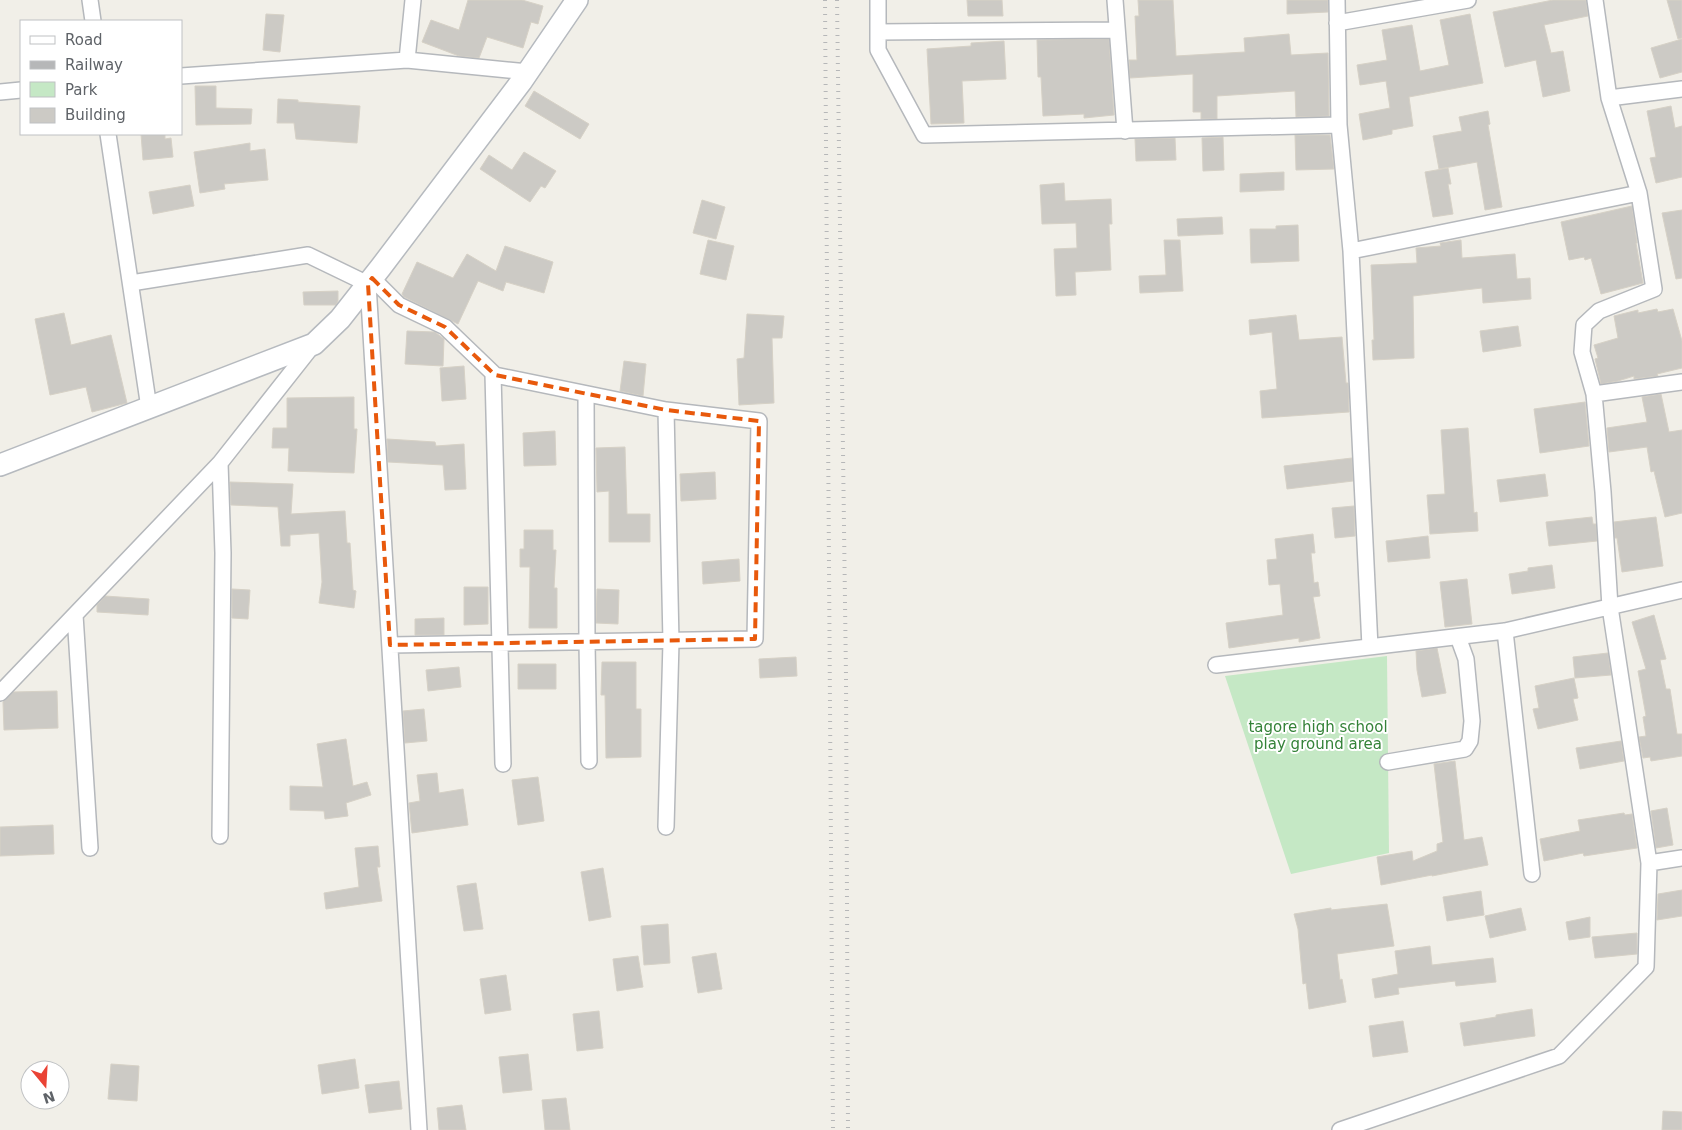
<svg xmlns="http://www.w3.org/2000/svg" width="1682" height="1130" font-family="'DejaVu Sans',sans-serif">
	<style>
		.green { fill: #c5e8c5 }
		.building { fill: #cccac5; stroke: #d6d1c6 }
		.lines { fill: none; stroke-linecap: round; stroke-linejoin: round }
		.minor-casing { stroke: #b5b8bc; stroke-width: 18 }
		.secondary-casing { stroke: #b6babf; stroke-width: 24 }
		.minor { stroke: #fff; stroke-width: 15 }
		.secondary { stroke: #fff; stroke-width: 21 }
		.rail { stroke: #b6b7b8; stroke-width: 4; stroke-dasharray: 1 6; stroke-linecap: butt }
		.marked { fill: none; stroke: #e8590c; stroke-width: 4; stroke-dasharray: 10 6; stroke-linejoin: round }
		.labels { text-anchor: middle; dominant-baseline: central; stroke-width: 4; stroke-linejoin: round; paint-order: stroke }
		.park-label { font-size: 15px; fill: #348238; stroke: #fff }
	</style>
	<rect width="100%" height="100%" fill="#f1efe8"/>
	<path class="green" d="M1387 656 1389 853 1291 874 1225 676Z"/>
	<path class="building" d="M468 0H522L543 6 538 24 531 22 523 48 487 37 479 58 459 56 422 42 431 20 459 30Z
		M967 0H1002L1003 16H968Z
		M1138 0H1173L1176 56 1245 52 1244 38 1289 34 1291 55 1328 53 1329 116 1296 117 1295 91 1217 96V119H1201V112H1193V74L1130 78 1129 60H1137L1135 16H1139Z
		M1287 0H1328V12L1287 14Z
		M1553 0H1586L1588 16 1544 25 1551 53 1563 51 1570 91 1543 97 1536 60 1505 67 1493 12Z
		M1667 0H1682V38L1678 39Z
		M266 14 284 15 280 52 263 50Z
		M1470 14 1483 83 1409 97 1413 126 1392 130V134L1363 140 1359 114 1390 108 1386 81 1360 85 1357 65 1387 60 1382 30 1412 25 1420 71 1449 65 1440 20Z
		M1109 39 1114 115 1084 118V114L1043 116 1041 77H1038L1037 40Z
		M1682 39V72L1660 78 1651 48Z
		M1004 41 1006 79 962 81 964 123 931 124 927 49 971 46V43Z
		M195 86H216V108L252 109 251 124 196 125Z
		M534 91 589 124 580 139 525 106Z
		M278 99 298 100V102L360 106 357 143 296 139 294 123H277Z
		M1671 106 1675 128 1682 126V177L1656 183 1650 158 1656 157 1647 111Z
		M1488 111 1490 124 1488 125 1502 207 1485 210 1477 162 1439 169 1433 136 1462 131 1459 117Z
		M141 134H165V139L171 138 173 157 143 160Z
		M1295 135H1330L1334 169 1296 170Z
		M1223 137 1224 170 1203 171 1202 138Z
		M1175 138 1176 160 1136 161 1135 139Z
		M250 143V151L265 149 268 180 224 184 225 189 200 193 194 152Z
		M524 152 556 171 545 188 541 186 530 202 480 169 489 155 512 170Z
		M1448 168 1451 184H1448L1453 214 1433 217 1425 172Z
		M1284 172V190L1240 192V174Z
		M1064 183 1065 201 1111 199 1112 224H1109L1111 270 1075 272 1076 295 1056 296 1054 249 1077 248 1076 223 1042 224 1040 185Z
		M190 185 194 206 153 214 149 192Z
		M702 200 725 207 716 239 693 233Z
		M1632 206 1637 243H1636L1643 283 1601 294 1591 258 1585 260 1584 257 1569 260 1561 222Z
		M1682 210V278L1676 279 1662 213Z
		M1222 217 1223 234 1178 236 1177 219Z
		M1298 225 1299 261 1251 263 1250 229H1276V226Z
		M708 240 734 246 726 280 700 274Z
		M1164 240H1180L1183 291 1140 293 1139 276 1166 275Z
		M1461 240 1462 258 1515 254 1517 279 1530 278 1531 299 1483 303 1482 288 1413 296 1414 358 1373 360 1372 340H1374L1371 265 1417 263 1416 248 1441 246 1440 243Z
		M505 246 553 262 544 293 506 282 503 291 478 281 458 324 404 297 402 294 417 262 453 278 467 254 496 271Z
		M338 291V301L336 305H304L303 292Z
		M1657 309 1658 312 1673 309 1682 341V368L1657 374 1658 376 1634 379V376L1618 381 1601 384 1595 359 1598 358 1594 345 1618 338 1614 316 1638 310V313Z
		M64 313 71 345 111 335 127 403 92 412 86 387 50 395 35 319Z
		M747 314 784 316 782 338H772L774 403 739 405 737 359 744 358Z
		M1296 315 1299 340 1342 337 1346 383H1348L1349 412 1262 418 1260 391 1277 389 1272 332 1250 335 1249 320Z
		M1518 326 1521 346 1483 352 1480 331Z
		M407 331 435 332 444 339 443 366 405 364Z
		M624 361 646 364 643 396 620 391Z
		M464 366 466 399 442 401 440 368Z
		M1661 394 1669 432 1682 430V513L1665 517 1654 471 1651 472 1647 447 1609 452 1607 428 1647 422 1642 397Z
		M354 397V429H357L354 473 288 471 289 448H272L273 428H287V398Z
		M1585 402 1589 446 1540 453 1534 409Z
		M1468 428 1474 513 1477 512 1478 531 1430 534 1427 495 1445 494 1441 430Z
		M555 431 556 465 524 466 523 433Z
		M387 439 435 442 436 446 464 444 466 489 445 490 443 465 388 462Z
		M625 447 627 514H650V542H609V491L597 492 596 448Z
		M1352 458 1353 481 1287 489 1284 466Z
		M715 472 716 499 681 501 680 474Z
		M1545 474 1548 496 1500 502 1497 480Z
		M230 482 293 484 291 514 345 511 347 543H350L353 590 356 591 354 608 319 603 322 582 319 533 290 535V546H281L278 507 231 505Z
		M1354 506 1355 536 1335 538 1332 508Z
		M1592 517 1593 524H1596L1597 541 1549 546 1546 522Z
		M1656 517 1663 566 1622 572 1617 538H1615L1614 522Z
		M524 530H553V550H556L554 588H557V628H529L530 567H520V549H524Z
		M1313 534 1315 553H1311L1314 583 1318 582 1320 596 1313 597 1320 638 1299 642V638L1229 648 1226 623 1283 615 1280 584 1269 585 1267 560 1277 559 1275 539Z
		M1428 536 1430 558 1388 562 1386 541Z
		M739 559 740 581 703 584 702 562Z
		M1552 565 1555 588 1512 594 1509 574 1528 571V568Z
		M1467 579 1472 624 1445 627 1440 582Z
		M464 587H488V624L464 625Z
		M232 589 250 590 248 619 232 618Z
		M597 589 619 590 618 624 596 623Z
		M105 596 149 599 148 615 97 612V605Z
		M1654 615 1666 659 1660 660 1666 689H1670L1677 734H1682V756L1651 761 1650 757 1643 758 1639 737 1646 736 1643 717 1646 716 1638 671 1646 669 1632 622Z
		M444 618V635H415V619Z
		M1437 648 1446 693 1422 697 1417 670 1416 651Z
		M1608 653 1611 675 1575 678 1573 657Z
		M796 657 797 676 760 678 759 659Z
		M602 662H636V709H641V757L606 758 605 695H601Z
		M518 664H556V689H518Z
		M459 667 461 687 428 691 426 670Z
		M1574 678 1578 698 1573 699 1578 720 1538 729 1533 709 1539 708 1535 686Z
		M57 691 58 728 4 730 3 702 13 692Z
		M424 709 427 741 405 743 403 711Z
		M346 739 353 786 367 782 371 795 346 803 348 816 325 819 324 811 290 810V786L323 787 317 744Z
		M1621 741 1624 761 1580 769 1576 748Z
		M1455 761 1464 840 1482 837 1488 865 1432 876V875L1381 885 1377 857 1412 851 1413 861 1437 851V844L1443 842 1434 764Z
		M437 773 439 793 463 789 468 825 412 833 409 803 420 801 417 775Z
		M538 777 544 821 518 825 512 780Z
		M1667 808 1673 845 1656 848 1651 811Z
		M1624 813 1625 815 1632 814 1637 848 1584 856 1583 853 1544 861 1540 839 1580 831 1578 820Z
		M53 825 54 854 0 856V827Z
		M378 846 380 867H377L382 901 326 909 324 893 359 887 355 848Z
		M603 868 611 917 589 921 581 872Z
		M476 883 483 929 464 931 457 886Z
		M1682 890V916L1657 920 1658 894Z
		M1481 891 1484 915 1447 921 1443 897Z
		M1387 904 1394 946 1337 954 1340 980 1342 979 1346 1002 1309 1009 1306 983 1303 984 1298 929 1294 914 1331 908V910Z
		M1521 908 1526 930 1490 938 1485 916Z
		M1590 917V937L1569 940 1566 922Z
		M668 924 670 963 644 965 641 926Z
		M1637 933V954L1595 958 1592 937Z
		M1430 946 1432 965 1493 958 1496 982 1456 986 1455 981 1398 988 1399 994 1375 998 1372 979 1398 974 1395 951Z
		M716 953 722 989 698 993 692 957Z
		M638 956 643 987 617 991 613 959Z
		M506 975 511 1010 485 1014 480 979Z
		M1532 1009 1535 1036 1464 1046 1460 1023 1496 1017V1015Z
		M599 1011 603 1048 577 1051 573 1014Z
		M1403 1021 1408 1052 1373 1057 1369 1026Z
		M528 1054 532 1090 503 1093 499 1057Z
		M355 1059 359 1088 322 1094 318 1065Z
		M111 1064 139 1066 137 1101 108 1099Z
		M399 1081 402 1109 369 1113 365 1085Z
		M566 1098 570 1130H545L542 1100Z
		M462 1105 466 1130H439L437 1108Z
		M1663 1111 1682 1112V1130H1662Z"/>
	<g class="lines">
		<g class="minor-casing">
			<path id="minor" d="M90 0 93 21
				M878 0V50L924 135 1339 125
				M1115 0 1125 131
				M1337 0 1339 125 1351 251 1639 193 1609 98
				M1595 0 1609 98 1682 89
				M1337 23 1468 0
				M878 32 1117 30
				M407 60 413 0
				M181 76 407 60 528 72
				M0 92 21 90
				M108 134 149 408
				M1639 193 1654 289 1599 311 1584 325 1582 352 1594 394 1603 492 1610 607 1649 863
				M1351 251 1370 647
				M372 278 399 305 445 327 495 375 666 410 671 642 666 827
				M131 283 308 255 368 284 419 1130
				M493 374 503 764
				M586 394 587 643 589 761
				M1594 394 1682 382
				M75 615 90 848
				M1505 631 1532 874
				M390 645 755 639 759 421 666 410
				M1216 665 1505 631 1682 590
				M0 693 220 463 313 345
				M1388 762 1465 749 1470 741 1472 721 1466 659 1458 637
				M220 836 223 553 220 463
				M1340 1130 1559 1056 1646 967 1649 863 1682 858"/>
		</g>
		<g class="secondary-casing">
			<path id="secondary" d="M0 465 314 344 340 319 381 267 521 82 577 0"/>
		</g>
		<use href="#minor" class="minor"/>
		<use href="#secondary" class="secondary"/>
		<path class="rail" d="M825 0 833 1130
			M837 0 846 677 848 1130"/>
	</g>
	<path class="marked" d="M372 278 399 305 445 327 495 375 666 410 759 421 755 639 390 645 368 284Z"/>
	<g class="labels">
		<g class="park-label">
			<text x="1318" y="727">tagore high school<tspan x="1318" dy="17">play ground area</tspan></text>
		</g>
	</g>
	<rect x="20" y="20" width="162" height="115" fill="#ffffff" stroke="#bfc1c3"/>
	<rect x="30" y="36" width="25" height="8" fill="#ffffff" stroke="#bfc1c3"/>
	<text x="65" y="45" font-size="15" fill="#5f6368">Road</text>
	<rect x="30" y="61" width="25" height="8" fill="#b6b7b8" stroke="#bfc1c3"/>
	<text x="65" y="70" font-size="15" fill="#5f6368">Railway</text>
	<rect x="30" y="82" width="25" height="15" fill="#c5e8c5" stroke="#bfc1c3"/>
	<text x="65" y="95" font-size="15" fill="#5f6368">Park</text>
	<rect x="30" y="108" width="25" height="15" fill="#cccac5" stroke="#bfc1c3"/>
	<text x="65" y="120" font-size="15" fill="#5f6368">Building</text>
	<g transform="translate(45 1085) rotate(162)"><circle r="24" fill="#ffffff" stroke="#bfc1c3"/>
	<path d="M0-4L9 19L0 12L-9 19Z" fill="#ea4335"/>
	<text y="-8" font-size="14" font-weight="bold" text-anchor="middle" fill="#5f6368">N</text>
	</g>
</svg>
